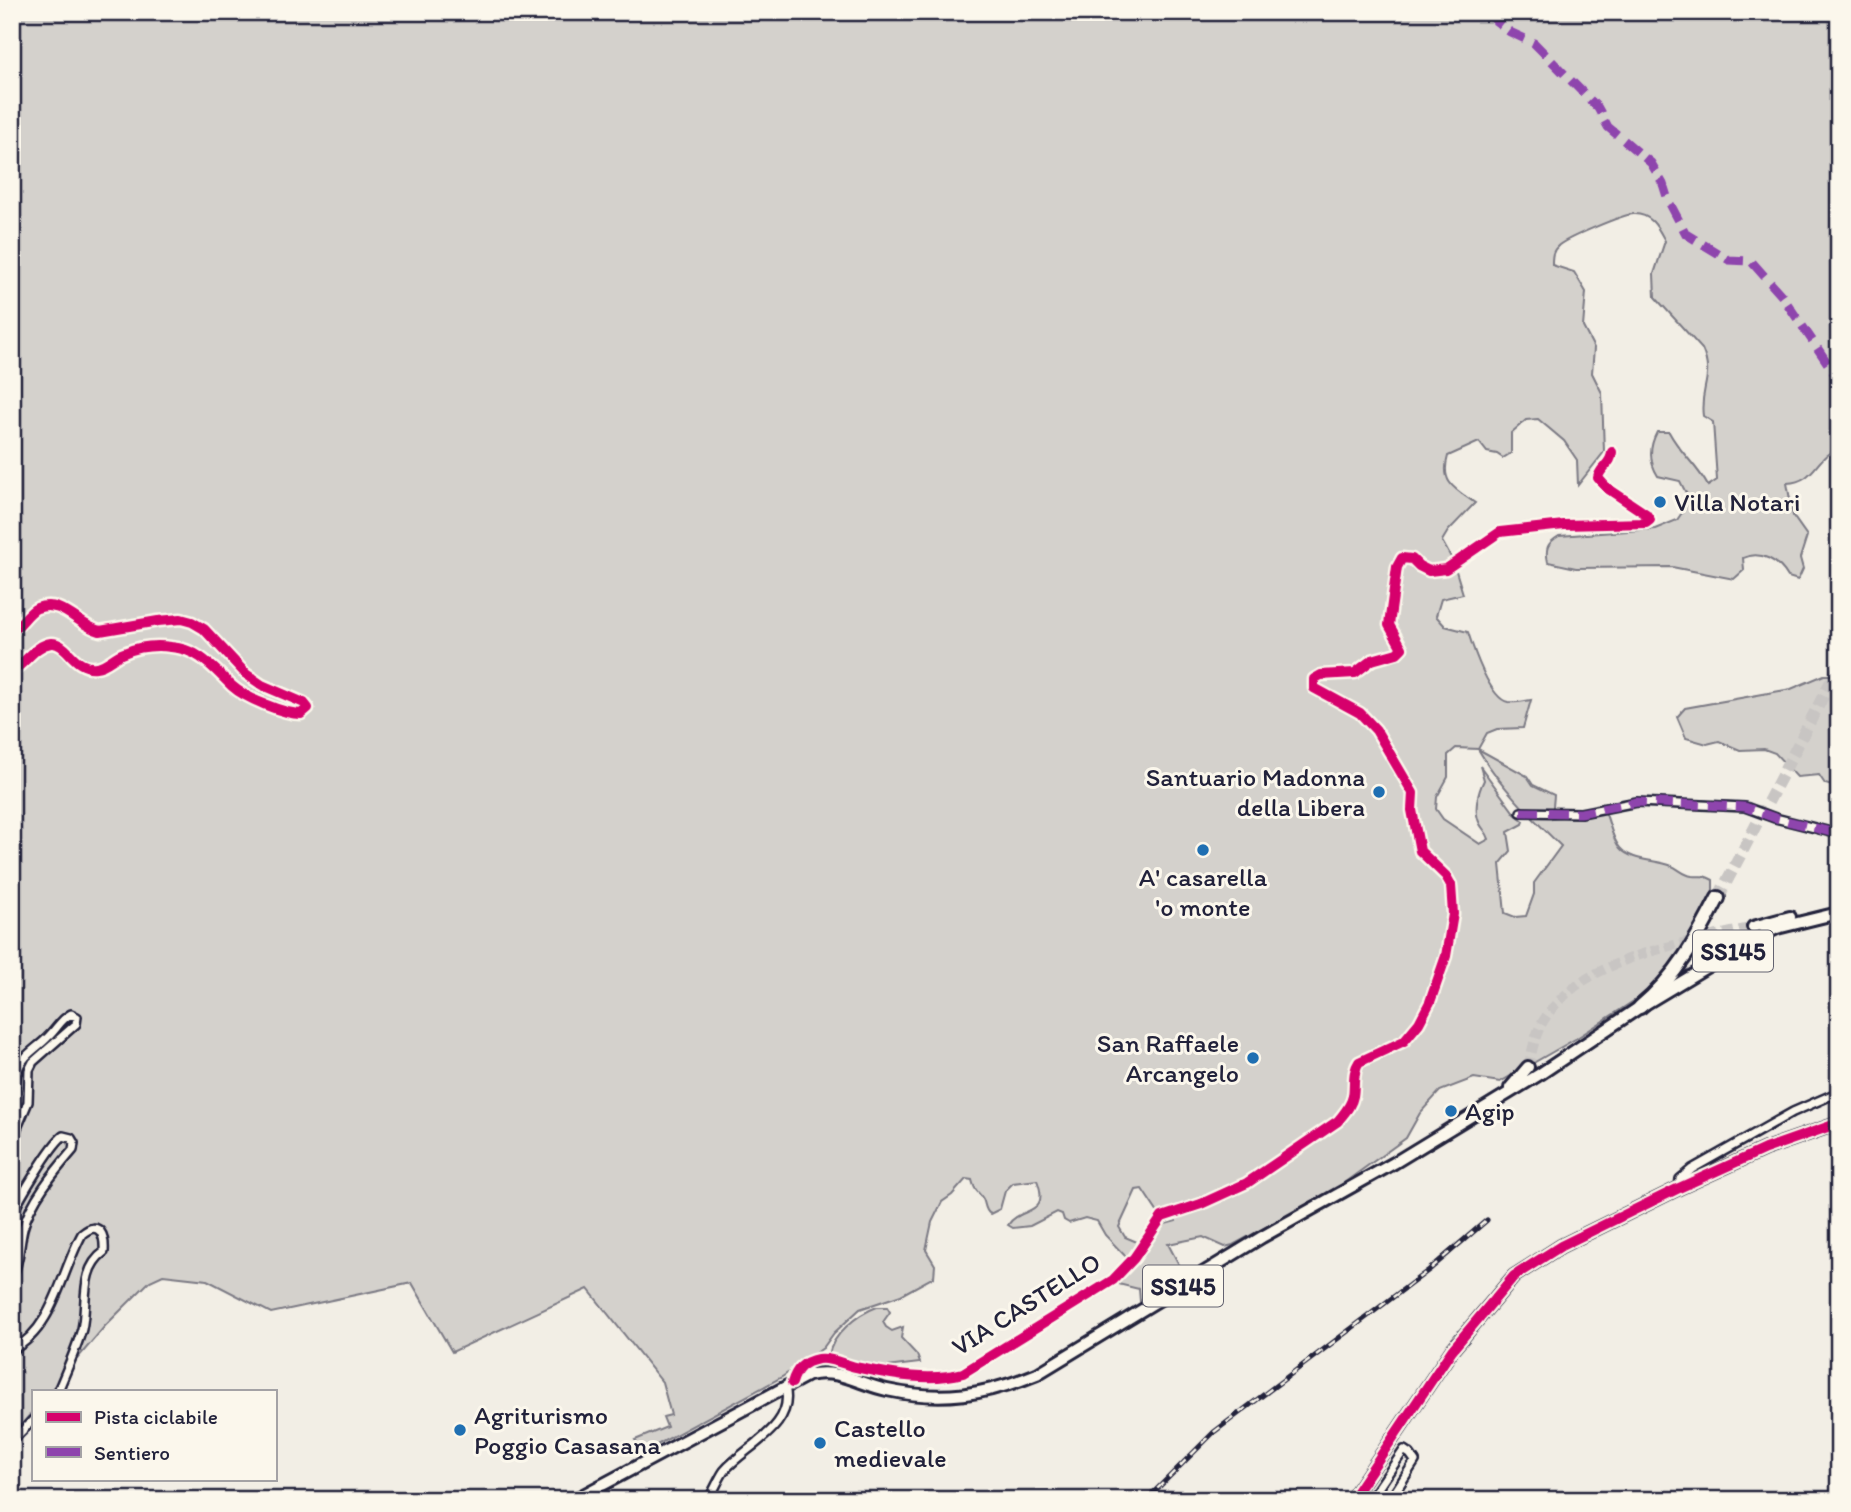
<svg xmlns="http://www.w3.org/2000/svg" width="1851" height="1512" font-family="Itim,sans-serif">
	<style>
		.green { fill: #d4d1cc; stroke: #7b7a84; stroke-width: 2; fill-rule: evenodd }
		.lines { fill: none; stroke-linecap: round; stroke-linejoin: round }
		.primary-tunnel { stroke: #c8c5c3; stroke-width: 10; stroke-dasharray: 10 5; stroke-linecap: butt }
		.highway-tunnel { stroke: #c8c5c3; stroke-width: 12; stroke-dasharray: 12 6; stroke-linecap: butt }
		.street-casing { stroke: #22223b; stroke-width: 12 }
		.secondary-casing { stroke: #22223b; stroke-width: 16 }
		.primary-casing { stroke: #22223b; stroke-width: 16 }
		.highway-casing { stroke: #22223b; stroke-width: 18 }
		.street { stroke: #fbf7ec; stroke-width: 7 }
		.secondary { stroke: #fbf7ec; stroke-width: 10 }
		.primary { stroke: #fbf7ec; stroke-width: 10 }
		.highway { stroke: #fbf7ec; stroke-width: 12 }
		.rail-casing { stroke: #22223b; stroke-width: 5 }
		.rail { stroke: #fbf7ec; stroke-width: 2.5; stroke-dasharray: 8; stroke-linecap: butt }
		.quiet { stroke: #8e44ad; stroke-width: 9; stroke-dasharray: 18 9; stroke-linecap: butt }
		.cycleway-casing { stroke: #fbf7ec; stroke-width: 15 }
		.cycleway { stroke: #d6006c; stroke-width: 10 }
		.poi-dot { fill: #1f6fb2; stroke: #fbf7ec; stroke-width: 2.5 }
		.labels { text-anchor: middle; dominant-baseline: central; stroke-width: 6; stroke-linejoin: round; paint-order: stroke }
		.shield { fill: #fbf7ec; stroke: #636270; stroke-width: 2 }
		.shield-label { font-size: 24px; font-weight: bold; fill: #22223b }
		.poi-label { font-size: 26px; fill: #22223b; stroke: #fbf7ec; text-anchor: start }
		.street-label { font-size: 26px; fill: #22223b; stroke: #fbf7ec }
	</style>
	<rect width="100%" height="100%" fill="#f2eee5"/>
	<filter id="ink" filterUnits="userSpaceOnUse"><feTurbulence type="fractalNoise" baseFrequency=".0143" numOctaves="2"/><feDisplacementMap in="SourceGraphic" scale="14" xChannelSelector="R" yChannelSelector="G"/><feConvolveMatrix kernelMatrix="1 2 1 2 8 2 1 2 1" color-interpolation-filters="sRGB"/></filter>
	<g filter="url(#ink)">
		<path class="green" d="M12 12H1839V448C1815 456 1816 482 1787 483L1793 516 1807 536 1800 558 1803 569 1798 580 1788 577C1779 561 1761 550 1743 558L1744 570 1734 579 1672 567 1576 568 1548 562C1545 549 1547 543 1559 536L1655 529 1677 520 1690 501 1680 481 1658 476C1649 462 1649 447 1657 432H1669C1680 453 1696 464 1708 486L1717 480 1713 422 1703 416C1699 388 1715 378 1702 349L1655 297 1654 274 1665 241C1658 228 1652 214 1634 214 1623 214 1568 238 1559 245 1552 251 1552 256 1552 265L1574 272 1586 292 1583 327 1594 348 1592 373 1602 393 1604 452 1578 485 1577 460 1564 441 1538 419 1526 420 1511 433V453L1503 458 1497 454 1487 452 1479 442 1448 456C1440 483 1455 489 1475 503L1448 531 1442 541 1453 561 1463 594 1441 599 1436 616 1445 626 1468 632C1473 648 1490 699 1508 702 1515 703 1524 701 1531 700L1523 728 1497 729 1487 733 1478 749 1527 776 1533 785 1554 795 1552 818 1605 812C1610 823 1612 839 1620 848 1632 862 1656 859 1672 866 1679 869 1684 875 1692 876 1703 877 1702 874 1713 880V891L1693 931 1666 973 1652 989 1577 1038 1500 1082 1474 1078 1440 1091 1420 1113 1406 1138 1334 1190 1233 1245 1225 1247 1203 1237 1168 1244 1184 1274 1140 1301 1139 1289 1118 1284 1149 1246 1155 1233 1165 1224 1176 1221 1174 1208 1158 1213 1142 1189 1136 1190 1119 1227 1125 1237 1137 1242V1248L1128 1259 1105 1235 1097 1221 1085 1218 1069 1223 1064 1220 1062 1214 1057 1212 1030 1226 1013 1228 1008 1225C1020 1206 1051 1217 1037 1180L1013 1183 1005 1191 1000 1209 990 1214C984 1209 986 1205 983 1199 978 1190 975 1193 972 1180L966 1179 952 1195 942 1202 932 1222 926 1250 935 1265 934 1277 901 1295 860 1309 834 1333 823 1348 782 1377 644 1452 635 1440 667 1427 663 1417 671 1415 662 1382 588 1289 452 1352 412 1283 271 1313 207 1280 163 1275 150 1281 105 1326 50 1391H33V1411L12 1436ZM1456 748 1478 749C1499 785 1531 817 1561 846L1534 883V894L1526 916 1515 917 1505 913 1500 864 1511 851 1508 832 1523 824 1524 821 1515 814 1480 766 1484 780C1478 792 1473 811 1480 824 1483 830 1487 832 1489 839L1480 844 1443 819 1436 809 1437 797 1448 777V755Z
			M1824 675H1836L1839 679V788L1825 784 1819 775 1797 777 1775 753 1764 749 1740 750 1719 741 1707 744 1686 738 1677 717 1685 708 1791 689Z
			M877 1307H887L890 1312 883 1322 886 1327 892 1331 903 1327 901 1338 917 1355 920 1363 869 1369 829 1356C831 1335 858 1314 877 1307Z"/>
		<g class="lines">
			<path class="primary-tunnel" d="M1528 1067C1532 1053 1534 1038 1541 1025 1579 956 1684 944 1753 927"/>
			<path class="highway-tunnel" d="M1718 898 1839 666"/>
			<g class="street-casing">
				<path id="street" d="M12 631C21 625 28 612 37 608 62 598 78 626 100 631L158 621 181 619 192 622 204 629 246 674 262 685 304 703 308 708 301 714C284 714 245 698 232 686 213 668 199 649 171 647 156 645 138 647 124 653 114 656 107 666 96 667 74 670 68 642 51 643 35 645 25 664 12 671
					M1521 812 1581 813 1637 802 1745 807 1775 818 1839 834
					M12 1102C15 1092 14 1079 18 1069 23 1055 39 1047 48 1037 57 1029 60 1020 71 1014L77 1017 76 1024 33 1062 29 1070 28 1102 12 1140
					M1679 1188 1680 1179 1692 1169 1793 1112 1839 1092
					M12 1214C20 1198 50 1146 63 1136L71 1138 74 1143 73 1150C55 1171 30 1201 23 1229 19 1246 20 1261 12 1277
					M12 1350C54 1329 61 1272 82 1234 100 1219 105 1236 104 1252 79 1270 88 1303 82 1329 76 1350 66 1371 58 1391
					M792 1383C796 1369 803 1362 818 1359 832 1357 847 1366 860 1368 893 1375 931 1382 963 1373L1113 1280 1134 1258 1162 1217 1201 1204 1247 1183 1338 1121C1344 1113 1351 1107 1353 1096 1355 1085 1352 1072 1359 1062L1404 1041 1419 1023 1430 1002 1446 956 1453 914 1451 885 1446 876 1420 851 1412 810 1413 793 1376 730 1360 713 1314 688V679L1321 675 1355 673 1372 660 1397 653 1402 648 1389 625 1397 567 1402 558 1412 559 1419 566 1429 571 1446 569 1500 532 1564 525 1646 523 1650 520 1646 514 1607 488 1598 478C1600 467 1612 464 1612 452
					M12 1441 33 1420
					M708 1500C714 1491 718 1480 724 1471 745 1446 796 1427 785 1387
					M1370 1500 1404 1450 1410 1454 1415 1461 1390 1500"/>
			</g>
			<g class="secondary-casing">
				<path id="secondary" d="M1351 1500 1452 1350 1514 1276 1561 1246 1679 1188 1765 1149 1839 1123"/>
			</g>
			<g class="primary-casing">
				<path id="primary" d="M1753 927 1790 917
					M1510 1088 1528 1067
					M574 1500 808 1375C839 1368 858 1384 887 1390 942 1402 986 1395 1037 1374L1262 1237 1394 1163 1540 1074 1640 1007 1748 942 1777 928 1834 914"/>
			</g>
			<g class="highway-casing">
				<path id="highway" d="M1640 1007C1677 976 1697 939 1718 898"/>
			</g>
			<use href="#street" class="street"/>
			<use href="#secondary" class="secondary"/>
			<use href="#primary" class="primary"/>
			<use href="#highway" class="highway"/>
			<g class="rail-casing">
				<path id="rail" d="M1146 1500 1214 1432 1429 1270 1487 1220"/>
			</g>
			<use href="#rail" class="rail"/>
			<path class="quiet" d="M1489 12 1496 21 1510 32 1534 43 1598 108 1608 127 1651 163 1663 184 1668 200 1686 234 1729 260 1751 261 1782 296 1839 380
				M1521 812 1581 813 1637 802 1745 807 1775 818 1839 834"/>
			<g class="cycleway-casing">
				<path id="cycleway" d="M12 631C21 625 28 612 37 608 62 598 78 626 100 631L158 621 181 619 192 622 204 629 246 674 262 685 304 703 308 708 301 714C284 714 245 698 232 686 213 668 199 649 171 647 156 645 138 647 124 653 114 656 107 666 96 667 74 670 68 642 51 643 35 645 25 664 12 671
					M792 1383C796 1369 803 1362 818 1359 832 1357 847 1366 860 1368 893 1375 931 1382 963 1373L1113 1280 1134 1258 1162 1217 1201 1204 1247 1183 1338 1121C1344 1113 1351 1107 1353 1096 1355 1085 1352 1072 1359 1062L1404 1041 1419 1023 1430 1002 1446 956 1453 914 1451 885 1446 876 1420 851 1412 810 1413 793 1376 730 1360 713 1314 688V679L1321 675 1355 673 1372 660 1397 653 1402 648 1389 625 1397 567 1402 558 1412 559 1419 566 1429 571 1446 569 1500 532 1564 525 1646 523 1650 520 1646 514 1607 488 1598 478C1600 467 1612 464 1612 452
					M1351 1500 1452 1350 1514 1276 1561 1246 1679 1188 1765 1149 1839 1123"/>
			</g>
			<use href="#cycleway" class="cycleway"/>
		</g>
	</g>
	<g class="poi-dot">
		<circle cx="1660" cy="502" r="7"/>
		<circle cx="1379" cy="792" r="7"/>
		<circle cx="1203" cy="850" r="7"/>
		<circle cx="1253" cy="1058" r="7"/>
		<circle cx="1451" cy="1111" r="7"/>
		<circle cx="460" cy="1430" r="7"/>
		<circle cx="820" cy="1443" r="7"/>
	</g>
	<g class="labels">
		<g class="shield">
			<rect x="1693" y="930.5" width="80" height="41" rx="5"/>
			<rect x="1143" y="1265.5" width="80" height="41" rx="5"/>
		</g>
		<g class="shield-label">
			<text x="1733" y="951">SS145</text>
			<text x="1183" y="1286">SS145</text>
		</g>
		<g class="poi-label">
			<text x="1674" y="502">Villa Notari</text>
			<text x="1365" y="777" text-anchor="end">Santuario Madonna<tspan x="1365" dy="30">della Libera</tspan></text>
			<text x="1203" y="877" text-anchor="middle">A' casarella<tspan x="1203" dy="30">'o monte</tspan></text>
			<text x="1239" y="1043" text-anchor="end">San Raffaele<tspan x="1239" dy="30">Arcangelo</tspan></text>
			<text x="1465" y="1111">Agip</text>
			<text x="474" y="1415">Agriturismo<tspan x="474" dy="30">Poggio Casasana</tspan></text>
			<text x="834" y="1428">Castello<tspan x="834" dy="30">medievale</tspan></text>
		</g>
		<g class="street-label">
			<text transform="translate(1026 1304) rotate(-32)">VIA CASTELLO</text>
		</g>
	</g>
	<rect width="1851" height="1512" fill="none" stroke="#fbf7ec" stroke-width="42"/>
	<rect x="21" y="21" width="1809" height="1470" fill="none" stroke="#22223b" stroke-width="2.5" filter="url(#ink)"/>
	<rect x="32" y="1390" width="245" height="91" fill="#fbf7ec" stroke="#a4a2a5" stroke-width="2"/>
	<rect x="46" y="1412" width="35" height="10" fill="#d6006c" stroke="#a4a2a5" stroke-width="2"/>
	<text x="94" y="1424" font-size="21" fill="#22223b">Pista ciclabile</text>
	<rect x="46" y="1447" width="35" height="10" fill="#8e44ad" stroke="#a4a2a5" stroke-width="2"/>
	<text x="94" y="1460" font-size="21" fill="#22223b">Sentiero</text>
</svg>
